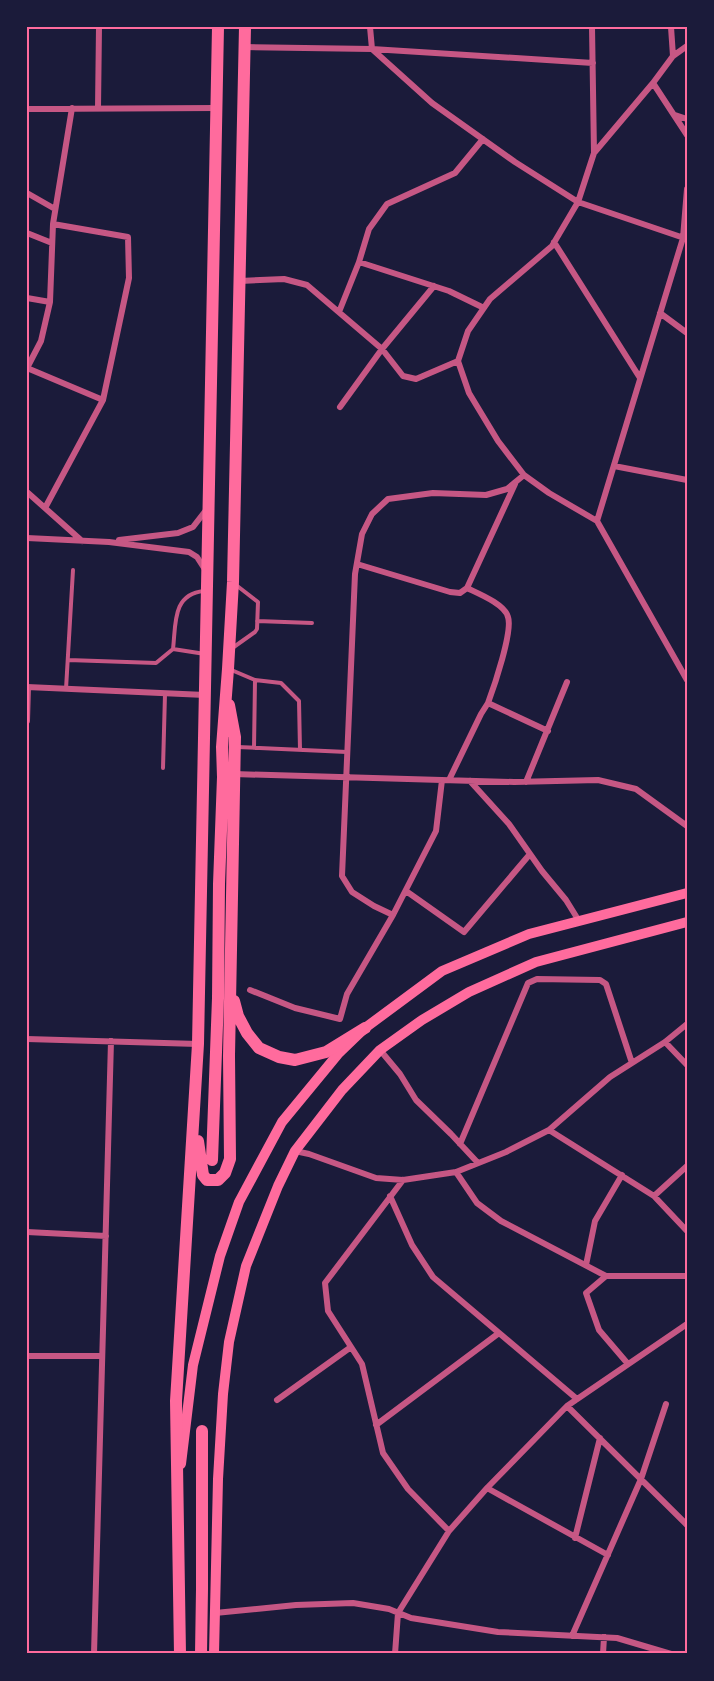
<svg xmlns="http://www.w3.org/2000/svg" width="714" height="1681" font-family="'Noto Sans',sans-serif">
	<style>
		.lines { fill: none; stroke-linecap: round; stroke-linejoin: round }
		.service { stroke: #c65784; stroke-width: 4 }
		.minor { stroke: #c65784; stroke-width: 6 }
		.secondary { stroke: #ff6b9d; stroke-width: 10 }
		.primary { stroke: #ff6b9d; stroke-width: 12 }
		.neatline { fill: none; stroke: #ff6b9d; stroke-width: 2 }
	</style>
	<rect width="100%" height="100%" fill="#1b1b3a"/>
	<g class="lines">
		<path class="service" d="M257 621 312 623
			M173 649 205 654
			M231 649 255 632 257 629 258 602 236 585
			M68 660 156 663 173 649C176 624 172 594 204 591
			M229 669 255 680 281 683 299 701 300 750
			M66 689 73 570
			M237 747 347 752
			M254 748 255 680
			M163 768 165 694"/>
		<path class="minor" d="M370 27 372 49 432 103 515 162 578 202 687 239
			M592 27 594 153 578 202 552 246 490 299 468 331 458 361 469 393 498 441 524 475 549 493 597 521
			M671 27 673 56
			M687 46 673 56 653 83 687 135
			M245 47 372 49 593 63
			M98 108 99 27
			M27 109 216 108
			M675 115 687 119
			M594 153 653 83
			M687 189 683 238 597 521 687 680
			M27 193 55 209
			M27 233 52 243
			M554 242 640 378
			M359 262 449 291 484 308
			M240 281 284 279 307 285 382 349 403 376 416 379 458 361
			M27 298 50 302
			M339 312 359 262 369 229 387 204 455 173 483 139
			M660 313 687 333
			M27 368 41 341 50 302 53 224 72 108
			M27 368 103 400
			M340 407 382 349 434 286
			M614 466 687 480
			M27 492 82 541
			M45 508 103 400 129 278 128 237 53 224
			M27 538 109 542 189 552 197 557 206 571
			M119 540 178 533 193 527 207 509
			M357 564 450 592 460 593 467 588 515 484
			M467 588C477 593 505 604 508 617 513 631 494 687 488 703
			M27 687 205 695
			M27 721 28 687
			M234 774 514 782 598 780 636 789 687 826
			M449 780 481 714 488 703 548 731
			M470 781 509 824 542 871 566 900 579 921
			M526 782 567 682
			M406 891 464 932 530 854
			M393 915 374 906 352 892 342 876 355 574 362 534 372 514 388 499 433 493 486 495 507 489 524 475
			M250 990 295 1008 340 1019 347 994 393 915 436 831 442 780
			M27 1039 198 1044
			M665 1042 687 1065
			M380 1050 400 1074 416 1100 451 1134 478 1163
			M549 1130 654 1196 687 1231
			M460 1144 528 983 537 979 600 980 606 984 632 1063
			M295 1151 309 1154 376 1178 403 1180 456 1172 506 1152 549 1130 610 1077 665 1042 687 1024
			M456 1172 477 1203 501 1221 606 1276
			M403 1180 325 1283 328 1311 362 1364 383 1453 408 1489 449 1531
			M390 1196 412 1245 433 1277 577 1399
			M654 1196 687 1166
			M27 1232 106 1236
			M586 1265 595 1221 622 1175
			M27 1356H102
			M628 1364 599 1330 586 1293 606 1276H687
			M277 1400 351 1347
			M567 1406 687 1525
			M376 1425 499 1333
			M487 1488 608 1555
			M575 1538 600 1438
			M215 1613 296 1605 353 1603 389 1609 411 1618 498 1632 617 1638 671 1654
			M572 1636 641 1479 666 1404
			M94 1654 111 1041
			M395 1654 398 1613 449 1531 487 1488 567 1406 687 1324
			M603 1654 604 1637"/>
		<path class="secondary" d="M181 1464 193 1365 220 1256 239 1202 282 1122 338 1054 365 1028 442 971 529 934 687 893
			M214 1654 218 1479 223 1394 229 1342 246 1266 278 1186 295 1151 342 1090 380 1050 422 1020 469 992 536 962 687 922"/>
		<path class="primary" d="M234 1001 238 1016 247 1033 259 1048 279 1057 295 1060 326 1052 365 1028
			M198 1141 203 1175 207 1180H218L225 1173 230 1159 229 1056 235 737 229 705
			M212 1160 218 998 219 884 223 777 222 747 228 669 233 582 245 27
			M180 1654 176 1401 198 1044 218 27
			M201 1654 202 1589V1431"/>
	</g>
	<rect width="714" height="1681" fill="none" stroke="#1b1b3a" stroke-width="57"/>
	<rect x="28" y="28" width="658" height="1624" class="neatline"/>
</svg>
